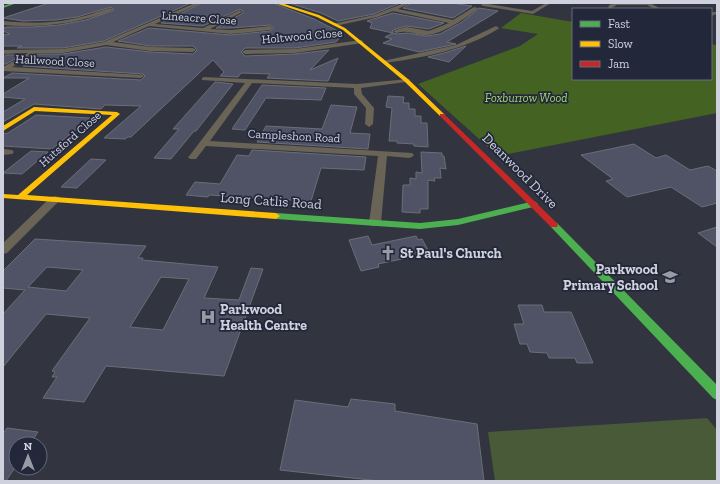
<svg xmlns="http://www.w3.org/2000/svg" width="720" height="484" font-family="'Zilla Slab',serif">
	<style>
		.green { fill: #485a38 }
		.forest { fill: #446322 }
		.building { fill: #505366; stroke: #6b6e77; fill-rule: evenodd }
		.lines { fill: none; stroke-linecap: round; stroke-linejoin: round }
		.street { fill: #6a6456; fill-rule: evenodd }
		.fast { fill: #4caf50; fill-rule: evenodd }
		.slow { fill: #ffc107; fill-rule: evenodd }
		.jam { fill: #c62828; fill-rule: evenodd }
		.labels { text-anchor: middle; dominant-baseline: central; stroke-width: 3.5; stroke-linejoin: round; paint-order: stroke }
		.far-street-label { font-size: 12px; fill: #cfd2de; stroke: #23273a }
		.far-park-label { font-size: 12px; font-style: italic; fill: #a3d771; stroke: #23273a }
		.street-label { font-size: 14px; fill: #cfd2de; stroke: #23273a }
		.poi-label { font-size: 14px; font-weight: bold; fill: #cfd2de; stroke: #23273a; text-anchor: start }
	</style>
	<rect width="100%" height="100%" fill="#32343f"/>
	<path class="green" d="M707 418 717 430V481H495L488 432Z"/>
	<path class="forest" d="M521 13 573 22V79H711V44L717 45V113L498 156 418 84 520 46 538 34 501 28Z"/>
	<path class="building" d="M49 3H191L104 41 63 48H17L22 46H3V35L10 34 3 31V28L7 27H32L59 25 86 20 114 10 111 7 77 17 55 20 23 21 3 18Z
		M202 3H273L314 19 340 32 343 34 336 42 295 48H245L241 52 245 56 295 54 329 50 310 70 338 58 328 81 267 78 270 74 241 73 238 77 220 76 224 72 213 60 131 137H128L125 139 104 138 141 106 105 105 101 109 34 104 3 122V112L25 99 3 97V94L29 78H3L12 73 141 80 145 76 143 74 23 66 26 64H20L37 54H63L106 47 151 52 193 54 197 50 193 46H151L118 41 149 28 231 35 270 31 274 28 270 25 231 28H216L243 13V11L240 9 203 26 161 23Z
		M289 3H400L374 14 338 21 321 13Z
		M411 3H451L472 6 453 18 403 8Z
		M479 8 498 11 447 42 456 44 419 52 383 43 392 39 385 37 393 33 396 34 408 33 426 36 440 34 462 22Z
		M393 13 444 23 429 29 406 26 393 30 392 31 393 33 370 28 372 23 367 21Z
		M466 46 449 62 428 57 444 53Z
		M6 55H22L6 64H3V57Z
		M215 82 233 84 196 131H194L171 159 154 158 179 129H173Z
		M262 85 326 88 321 100 266 98 245 130 232 129Z
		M388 96 404 97 403 103H409V109H415V116H421V123H427L428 147 414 146V144L397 143V141H389L392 108 386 107Z
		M331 105 357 107 350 133 370 134 368 149 257 142 266 126 322 129Z
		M36 115 90 118 52 149 3 146V134L8 133Z
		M634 144 656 158 666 155 690 170 708 166 717 171V203L702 207 671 187 627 197 606 181 613 179 581 155Z
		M252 150 366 157 364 170 321 168 311 201 209 195 208 197 186 195 195 182 220 184 237 155 249 156Z
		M31 151 48 152 22 174 3 173Z
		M421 152 442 153V156H444L446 169 440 168 441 178H434L435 181 428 180V209H420V213L402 212 403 185H410V178L416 179V172L422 173Z
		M91 159 106 160 77 188 61 187Z
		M717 227V247L698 233Z
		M368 236 372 245 416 236 418 240 422 239 428 250 424 251 426 254 378 264 379 267 361 271 349 240Z
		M35 239 146 246 138 258H143L142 260 218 267 204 298 239 300 251 268 263 269 224 376 106 366 84 402 43 398 57 377H52L55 372 52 371 90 318 46 314 3 367V314L25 290 3 288V271ZM47 267 83 270 66 291 28 287ZM161 277 189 279 163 330 130 327Z
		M518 305H542L544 312H571L593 363H577L575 358H549L547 353 530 352 527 344H520L514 324H524Z
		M351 399 395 404V411L477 424 484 481H379L280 470 295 400 348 407Z
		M7 428 38 432 30 444H16V466L6 481H3V434Z"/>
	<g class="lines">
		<path class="street" d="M195 3H201L155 24 203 28 240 10 242 12 210 29 231 30 270 26 273 28 270 30 231 34 149 26 113 42 151 47 193 48 196 50 193 52 151 51 106 45 63 53H37L12 67 143 75 144 76 141 78 3 71V67L28 53 3 54V50L63 49 104 42Z
			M404 3H410L398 9 453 20 474 7 478 8C467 18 441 35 426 35 414 35 410 29 396 33L393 31 406 27 429 31 449 23 393 11 377 17 335 26 332 24 374 15Z
			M482 3 532 11 546 3H551L533 14 483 6 481 5Z
			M614 3H650L661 9H655L647 5H617L613 7 612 9H608L609 5Z
			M111 8 113 10C76 24 42 28 3 25V21C26 23 49 24 72 19 85 17 98 11 111 8Z
			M711 12H717V14L711 16Z
			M496 26 499 28 498 29C464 50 425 57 386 63L383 61 456 45Z
			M361 40 363 41V43L295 53 245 54 242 52 245 50 295 49Z
			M204 77 357 84 408 79 410 80 406 82 361 88 362 94 374 108 373 124 369 127 365 124 366 108 354 94V88L252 83 210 141 412 153 414 155 412 157 409 158 387 156 381 223 379 226H371L369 223 378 156 206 146 196 159H190L188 157 190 155 245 83 202 80V78Z
			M3 149 12 150 14 152 12 154 3 155Z
			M55 196 59 197 60 199 59 201 7 253 3 254V243L51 197Z"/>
		<path class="fast" d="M12 3H17L3 8V6Z
			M534 201 538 204 537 206 458 225 420 229 276 219 272 216 276 213 420 223 458 219Z
			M554 222 557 223 717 385V400L713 398 551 227 550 225Z"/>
		<path class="slow" d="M275 3H281L319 15 345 28 408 79 445 115 440 116 404 81 343 30 317 17Z
			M34 107 117 112 120 114 27 195 276 213 280 216 276 219 3 198V194L18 195 112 115 35 111 3 131V126Z"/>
		<path class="jam" d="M440 114H444L557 223 558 225 557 227H551L440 116Z"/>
	</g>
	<defs>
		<g id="church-bare" transform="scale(1.2)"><path d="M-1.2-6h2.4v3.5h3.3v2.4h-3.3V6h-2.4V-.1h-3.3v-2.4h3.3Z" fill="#989ba6" stroke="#23273a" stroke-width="2.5" paint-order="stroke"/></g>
		<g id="school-bare" transform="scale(1.2)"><path d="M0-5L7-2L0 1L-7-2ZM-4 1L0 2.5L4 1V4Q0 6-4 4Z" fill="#989ba6" stroke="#23273a" stroke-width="2.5" paint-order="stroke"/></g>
		<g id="hospital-bare" transform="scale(1.2)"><path d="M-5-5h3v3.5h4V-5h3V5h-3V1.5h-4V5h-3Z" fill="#989ba6" stroke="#23273a" stroke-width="2.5" paint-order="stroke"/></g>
	</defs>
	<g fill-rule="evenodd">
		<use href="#church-bare" x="388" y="253"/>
		<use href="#school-bare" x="670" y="277"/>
		<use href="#hospital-bare" x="208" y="317"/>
	</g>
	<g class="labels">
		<g class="far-street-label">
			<text transform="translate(199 18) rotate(4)">Lineacre Close</text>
			<text transform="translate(302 36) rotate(-5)">Holtwood Close</text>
			<text transform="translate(55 61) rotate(3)">Hallwood Close</text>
			<text transform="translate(294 136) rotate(3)">Campleshon Road</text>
			<text transform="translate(70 139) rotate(-41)">Hutsford Close</text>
		</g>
		<g class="far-park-label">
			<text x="526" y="98">Foxburrow Wood</text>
		</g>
		<g class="street-label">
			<text transform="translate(520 171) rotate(45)">Deanwood Drive</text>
			<text transform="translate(271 201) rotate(4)">Long Catlis Road</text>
		</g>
		<g class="poi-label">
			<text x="400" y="253">St Paul's Church</text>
			<text x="658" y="269" text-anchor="end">Parkwood<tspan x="658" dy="16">Primary School</tspan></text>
			<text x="220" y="309">Parkwood<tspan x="220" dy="16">Health Centre</tspan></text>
		</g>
	</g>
	<rect width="720" height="484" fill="none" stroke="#cfd2de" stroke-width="8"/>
	<rect x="572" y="8" width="140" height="72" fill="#23273a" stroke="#686b7c"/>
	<rect x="580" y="21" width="20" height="6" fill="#4caf50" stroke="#686b7c"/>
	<text x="608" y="28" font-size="12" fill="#cfd2de">Fast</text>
	<rect x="580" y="41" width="20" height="6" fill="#ffc107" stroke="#686b7c"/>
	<text x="608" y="48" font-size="12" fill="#cfd2de">Slow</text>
	<rect x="580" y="61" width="20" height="6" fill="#c62828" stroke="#686b7c"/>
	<text x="608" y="68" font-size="12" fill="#cfd2de">Jam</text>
	<g transform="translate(28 456)"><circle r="19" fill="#23273a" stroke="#686b7c"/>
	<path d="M0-3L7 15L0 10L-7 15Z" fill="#989ba6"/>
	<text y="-6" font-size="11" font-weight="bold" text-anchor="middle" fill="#cfd2de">N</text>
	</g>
</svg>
